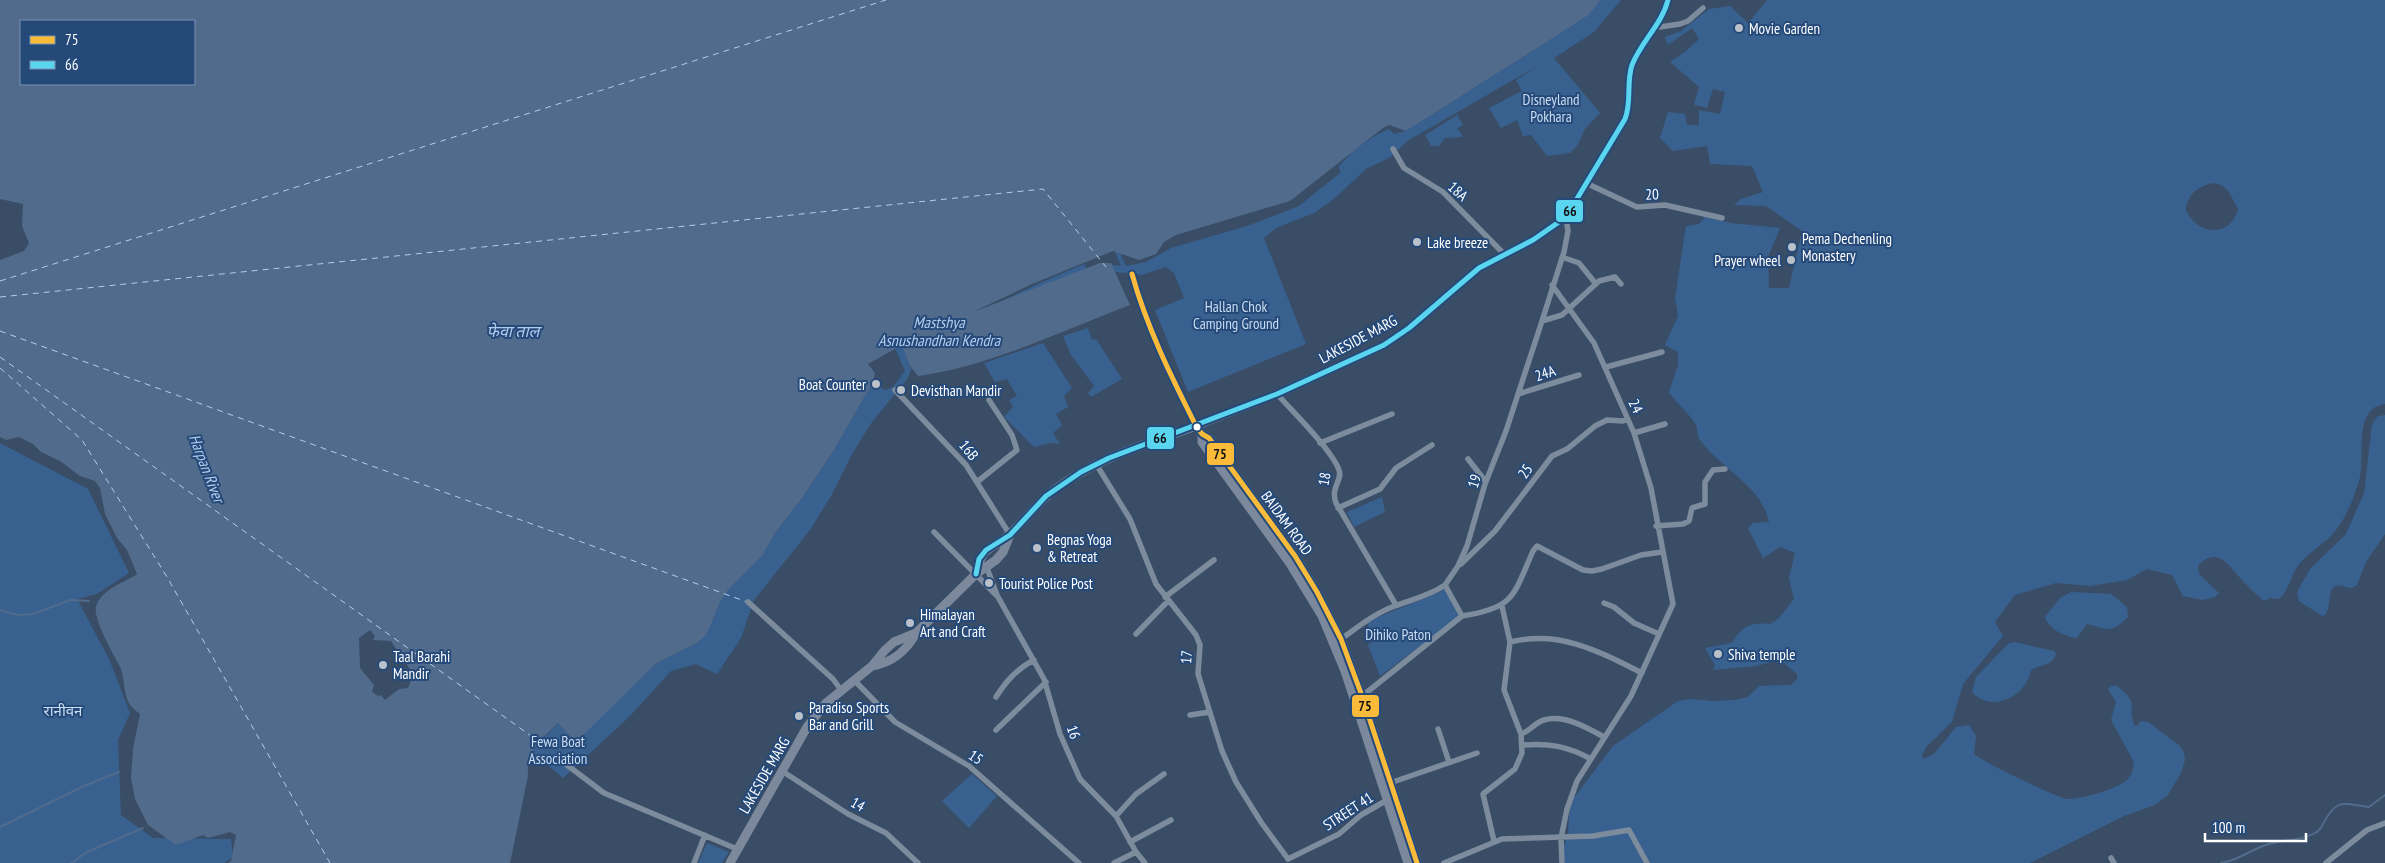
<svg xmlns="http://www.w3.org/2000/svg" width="2385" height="863" font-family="'PT Sans Narrow','Noto Sans Devanagari',sans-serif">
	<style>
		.green { fill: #396190; fill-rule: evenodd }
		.water { fill: #516b8d; fill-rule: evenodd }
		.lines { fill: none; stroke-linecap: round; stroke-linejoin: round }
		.stream { stroke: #516b8d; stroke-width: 2 }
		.ferry { stroke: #b3cdec; stroke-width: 1; stroke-dasharray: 6 5; stroke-linecap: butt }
		.minor { stroke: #7d8c9d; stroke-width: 5.5 }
		.secondary { stroke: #798799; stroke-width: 8 }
		.primary { stroke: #7c899c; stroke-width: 9 }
		.bus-1-casing { stroke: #254a7a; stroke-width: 9 }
		.bus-2-casing { stroke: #254a7a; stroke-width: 9 }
		.bus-1 { stroke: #fbbb3a; stroke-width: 5 }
		.bus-2 { stroke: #5ad5f0; stroke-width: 5 }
		.poi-dot { fill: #bac1c9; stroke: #254a7a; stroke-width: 2 }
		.bus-dot { fill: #fff; stroke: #254a7a; stroke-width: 2 }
		.labels { text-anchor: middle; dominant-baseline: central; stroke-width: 4; stroke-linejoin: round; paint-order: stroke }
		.poi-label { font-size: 15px; fill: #fff; stroke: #254a7a; text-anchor: start }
		.park-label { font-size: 15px; fill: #cbddf3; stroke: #254a7a }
		.street-label { font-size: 15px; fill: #fff; stroke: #254a7a }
		.water-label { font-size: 16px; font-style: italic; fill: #b3cdec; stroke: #254a7a }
		.line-badge { stroke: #254a7a; stroke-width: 2 }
		.pale-badge-label { font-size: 14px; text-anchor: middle; font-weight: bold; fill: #111 }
	</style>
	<rect width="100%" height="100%" fill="#394d66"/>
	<path class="green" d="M1600 0H1621L1594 32 1554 58 1600 113 1585 129 1577 146 1570 153 1547 156 1531 135 1523 136 1517 120 1501 128 1489 108 1522 91 1516 80 1539 65 1409 140 1389 158 1366 169 1335 198 1314 213 1276 228 1264 238 1306 344 1188 392 1155 310 1184 298 1174 273 1166 267 1142 275 1109 271 906 355 911 369 908 378 872 422 852 454 831 496 810 530 754 600 741 638 717 674 696 664 671 671 630 716 563 778 531 751 558 723 576 741 657 663 695 644 710 627 720 602 728 590 762 556 775 533 802 498 834 450 873 382 885 390 893 387 905 371 895 348C960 324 1020 290 1084 264L1087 270 1105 264 1121 266 1105 229 1111 232 1126 266 1146 262 1171 248 1247 226 1299 206 1340 173 1339 166C1353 150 1370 137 1389 129L1394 134 1406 131 1589 15Z
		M1767 0H2385V404C2353 408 2365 454 2360 477 2355 496 2345 521 2332 535 2322 545 2309 553 2300 563 2291 574 2289 591 2279 599L2270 598 2264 601C2256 594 2248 587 2241 579 2229 565 2217 545 2198 566L2199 574 2219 593 2215 597 2203 600 2183 596 2172 575 2147 569 2127 580 2090 586 2056 583 2015 595 1995 622 2003 636 1963 684 1952 722 1926 747 1922 755 1924 759 1934 754 1956 727 1969 725 1976 736 1974 754C1983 762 2057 798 2068 799 2082 799 2117 789 2127 780 2132 775 2133 769 2134 762L2111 720 2116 702 2108 689 2111 686H2117C2140 704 2127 703 2134 725L2137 726 2141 721 2148 722 2180 746 2184 753 2185 760 2181 773 2168 795 2155 805 2124 816 2030 863H1565L1563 849 1568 833 1570 803 1613 746 1678 701 1693 699 1712 701 1735 700 1748 697 1759 686 1791 685 1797 679V674L1784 663 1775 661 1756 666 1713 670 1715 665 1705 648 1732 643C1742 626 1751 622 1770 624L1778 619 1794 599 1789 578 1795 553 1780 547 1763 558 1748 528 1753 523 1769 522C1762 486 1720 468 1700 440 1697 436 1698 430 1696 425 1691 415 1676 403 1669 392L1678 365V352L1665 345 1678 316 1675 298 1686 226 1699 224 1705 217 1731 223 1780 228 1768 257 1769 288H1789L1802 231 1766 206 1734 205 1741 199 1763 192 1752 166 1710 164 1707 146 1673 151 1660 138 1668 112 1685 114 1687 125H1699V110L1720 114 1725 92 1713 89 1707 108 1694 105 1699 87 1670 62 1685 52 1699 39 1692 28 1668 45 1665 37 1681 31 1709 9 1730 6 1748 23ZM2213 183C2229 185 2231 197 2238 209 2230 239 2197 235 2186 210 2187 194 2199 186 2213 183Z
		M1457 115 1463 125 1457 128 1463 137 1445 138 1439 146H1431L1425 135Z
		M1088 328 1092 340 1096 339 1122 379 1091 397 1088 393 1094 386 1071 355 1063 336Z
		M1043 343 1072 388 1064 396 1068 407 1056 414 1062 425 1053 433 1060 444 1050 443 1034 447 1004 417 1013 407 1009 400 1017 396 1007 379 995 382 984 363Z
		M2385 415V534L2366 562 2357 585 2352 588C2346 588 2341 584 2336 586 2327 588 2332 606 2325 615L2322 616 2299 601 2297 593 2299 588 2311 568 2346 534 2364 493 2372 424 2378 416Z
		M0 443 88 489 129 573 97 594 77 599 109 659 130 713 118 740 121 815 153 838 231 839 233 857 224 863H0Z
		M1382 497 1385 512 1354 527 1347 512Z
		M1445 589 1459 617 1380 676 1368 645 1374 641 1367 623C1392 609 1419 603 1445 589Z
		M2071 592 2111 594 2127 607 2128 617C2111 634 2108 629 2087 624L2077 638C2066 637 2048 629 2045 617L2060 598Z
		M2015 642 2054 651 2056 654C2052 667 2040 664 2031 670 2027 696 1991 714 1972 692L1976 677 2009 643Z
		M972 774 997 796 969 828 942 801Z
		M707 843 729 852 722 863H698Z"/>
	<path class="water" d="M0 0H1600L1589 15 1406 131 1389 125 1383 128 1290 201 1176 235 1164 242 1156 254 1139 260 1113 251 1032 284 973 312 1100 263H1111L1130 305C1064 330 988 367 918 376L910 366 902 345 868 364 875 373 873 382 834 450 802 498 775 533 762 556 728 590 720 602 710 627 704 637 695 644 657 663 576 742 558 723C541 740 526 750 528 776L510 863H228L231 861 236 835 230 832 208 838 203 835 176 845 148 825 135 799 131 778 133 749 140 714C137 712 134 709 131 706 122 694 126 676 118 663 112 652 93 618 96 607 101 589 124 583 137 574L127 550 117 538 105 514 100 488 95 481 80 476 60 461 41 452 33 444 19 437 6 440 0 437V260L24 251 29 243 22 226 23 204 0 199ZM194 21V84H21V21ZM370 630 375 636 373 640 391 641C400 657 418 669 408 688L399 689 385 700 381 695 378 696 372 692 374 685 360 668 359 638Z"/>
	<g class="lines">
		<path class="stream" d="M0 610 17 615 33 614 70 600 89 601
			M0 827 84 786 119 772
			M71 863 87 852 143 828
			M2221 863C2239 860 2247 852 2263 846 2280 839 2299 842 2315 833 2320 831 2322 826 2324 822 2338 797 2344 804 2369 807L2385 795"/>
		<path class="ferry" d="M0 281 886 0
			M0 297 1043 189 1106 267
			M0 331 747 602
			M0 357 541 743
			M0 368 82 440 167 577 330 863"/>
		<path class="minor" d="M1653 28 1680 24 1688 21 1703 8
			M1393 149 1404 168 1443 192 1504 254
			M1588 184 1637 207 1665 205 1722 218
			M1562 257 1579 263 1596 284
			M1132 274C1147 328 1171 376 1196 426
			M1552 285 1594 343 1634 433 1651 488 1673 604 1631 696 1577 781 1567 809 1561 838 1562 863
			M1542 321 1562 315 1599 281 1615 277 1621 284
			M1606 367 1662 352
			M895 390 966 465 1010 535
			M1277 394C1292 411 1332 450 1339 470 1343 480 1330 487 1336 503L1396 605
			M1518 394 1579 375
			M1634 433 1665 424
			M1320 443 1392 414
			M1468 459 1486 482
			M1096 464 1130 519 1156 584 1196 635 1200 645 1198 674 1222 751 1236 782 1261 822 1288 859
			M977 482 1017 450 1012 435 989 400
			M1338 508 1380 489 1396 468 1432 445
			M1656 526 1683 524 1689 521 1692 508 1705 504V482L1713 470 1725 469
			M934 532 998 597 1044 679 1060 734 1080 779 1116 816 1136 852 1145 863
			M1461 564 1495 531 1552 456 1567 449 1595 426 1607 420 1623 421 1628 419
			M987 568 997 595
			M1165 597 1214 560
			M748 602 833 679 841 690
			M1604 603 1614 607 1634 623 1659 634
			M1462 616C1515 608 1513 596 1533 551L1537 546 1583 570 1592 571 1602 569 1641 555 1662 552
			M1136 634 1168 601
			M1341 639C1358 627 1375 613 1395 606 1413 599 1429 596 1445 585
			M1510 642C1560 630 1598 651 1642 673
			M854 680 895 722 969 766 1079 863
			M996 697C1007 680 1017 669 1034 660
			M1361 697 1462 616 1445 585 1458 566 1467 546 1485 484 1506 431 1542 321 1564 252 1568 231 1566 217
			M1190 715 1210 712
			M1438 729 1449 762
			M996 730 1046 682
			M1521 734C1531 731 1535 722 1544 720 1564 714 1588 728 1604 737
			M1523 745C1549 743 1567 746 1591 759
			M567 765 604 793 737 849
			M782 771 848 814 886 833 918 863
			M1390 783 1477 753
			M1116 816 1136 794 1164 774
			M1494 841 1483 794 1515 769 1522 753 1521 734 1504 690 1510 642 1502 606
			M1130 842 1171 820
			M2111 858 2114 863
			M1288 859 1339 834 1361 815 1389 799
			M694 863 705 835
			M1114 863 1136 852
			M1444 863 1502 839 1593 836 1629 830 1647 863
			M2326 863 2367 830 2385 823"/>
		<path class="secondary" d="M1196 426 1277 394 1384 345 1409 328 1479 268 1533 240 1566 217 1625 119C1632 102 1626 83 1632 65 1641 42 1662 24 1668 0"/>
		<path class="primary" d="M1202 434V442L1289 562 1322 616 1345 671 1408 863
			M976 574C983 542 993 551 1011 533 1026 519 1038 502 1054 490 1096 458 1147 444 1196 426L1202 434 1209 438 1295 556 1317 592 1341 639 1362 696 1417 863
			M872 666C892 663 907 650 916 633
			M730 863 807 727 826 703 872 666 885 650 894 642 916 633 976 574 996 560 1003 552 1010 535"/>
		<g class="bus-1-casing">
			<path id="bus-1" d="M1132 274C1147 328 1171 376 1196 426L1202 434 1209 438 1295 556 1317 592 1341 639 1362 696 1417 863"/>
		</g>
		<g class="bus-2-casing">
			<path id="bus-2" d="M976 574 979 559 986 550 1010 535 1046 496 1081 472 1109 458 1277 394 1384 345 1409 328 1479 268 1533 240 1566 217 1625 119C1632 102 1626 83 1632 65 1641 42 1662 24 1668 0"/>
		</g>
		<use href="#bus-1" class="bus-1"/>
		<use href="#bus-2" class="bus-2"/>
	</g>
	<g class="poi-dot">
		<circle cx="1739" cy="28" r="5"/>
		<circle cx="1417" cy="242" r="5"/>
		<circle cx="1792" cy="247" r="5"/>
		<circle cx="1791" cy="260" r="5"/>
		<circle cx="876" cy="384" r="5"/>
		<circle cx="901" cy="390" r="5"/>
		<circle cx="1037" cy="548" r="5"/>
		<circle cx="989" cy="583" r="5"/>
		<circle cx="910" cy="623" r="5"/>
		<circle cx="1718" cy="654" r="5"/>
		<circle cx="383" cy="665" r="5"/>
		<circle cx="799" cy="716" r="5"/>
	</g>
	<circle class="bus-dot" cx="1197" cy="427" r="4.5"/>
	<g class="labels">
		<g class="poi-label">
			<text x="1749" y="28">Movie Garden</text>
			<text x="1802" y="238">Pema Dechenling<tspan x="1802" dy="17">Monastery</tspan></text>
			<text x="1427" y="242">Lake breeze</text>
			<text x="1781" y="260" text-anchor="end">Prayer wheel</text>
			<text x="866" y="384" text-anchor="end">Boat Counter</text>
			<text x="911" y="390">Devisthan Mandir</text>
			<text x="1047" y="539">Begnas Yoga<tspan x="1047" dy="17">&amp; Retreat</tspan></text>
			<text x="999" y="583">Tourist Police Post</text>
			<text x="920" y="614">Himalayan<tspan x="920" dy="17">Art and Craft</tspan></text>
			<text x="1728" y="654">Shiva temple</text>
			<text x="393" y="656">Taal Barahi<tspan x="393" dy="17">Mandir</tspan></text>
			<text x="809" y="707">Paradiso Sports<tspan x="809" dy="17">Bar and Grill</tspan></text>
		</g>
		<g class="park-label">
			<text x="1551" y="99">Disneyland<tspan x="1551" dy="17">Pokhara</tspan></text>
			<text x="1236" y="306">Hallan Chok<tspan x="1236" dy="17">Camping Ground</tspan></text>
			<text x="1398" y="634">Dihiko Paton</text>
			<text x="63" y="710">रानीवन</text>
			<text x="558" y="741">Fewa Boat<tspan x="558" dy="17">Association</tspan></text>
		</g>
		<g class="street-label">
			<text transform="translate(1458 191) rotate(42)">18A</text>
			<text transform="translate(1652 194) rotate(-2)">20</text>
			<text transform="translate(1358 339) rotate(-28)">LAKESIDE MARG</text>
			<text transform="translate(1545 373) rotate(-18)">24A</text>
			<text transform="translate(1636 406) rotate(64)">24</text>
			<text transform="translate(969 450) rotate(51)">16B</text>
			<text transform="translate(1525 471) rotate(-55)">25</text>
			<text transform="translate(1324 479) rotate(-80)">18</text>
			<text transform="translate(1474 481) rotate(-72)">19</text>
			<text transform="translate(1287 523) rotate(54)">BAIDAM ROAD</text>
			<text transform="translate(1186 657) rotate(-85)">17</text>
			<text transform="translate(1074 732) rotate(71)">16</text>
			<text transform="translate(976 757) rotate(34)">15</text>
			<text transform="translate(764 775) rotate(-60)">LAKESIDE MARG</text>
			<text transform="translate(858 804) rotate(30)">14</text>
			<text transform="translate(1348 811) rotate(-33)">STREET 41</text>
		</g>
		<g class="water-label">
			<text x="939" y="322">Mastshya<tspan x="939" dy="18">Asnushandhan Kendra</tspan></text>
			<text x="513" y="331">फेवा ताल</text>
			<text transform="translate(207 468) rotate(69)">Harpan River</text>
		</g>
	</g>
	<g class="line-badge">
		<rect x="1555" y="199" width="29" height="24" rx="5" fill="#5ad5f0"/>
		<rect x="1146" y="426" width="29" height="24" rx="5" fill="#5ad5f0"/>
		<rect x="1206" y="442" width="29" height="24" rx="5" fill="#fbbb3a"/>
		<rect x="1351" y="694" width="29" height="24" rx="5" fill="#fbbb3a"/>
	</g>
	<g class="pale-badge-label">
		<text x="1570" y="216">66</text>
		<text x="1160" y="443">66</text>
		<text x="1220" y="459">75</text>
		<text x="1365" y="711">75</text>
	</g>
	<rect x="20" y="20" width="175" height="65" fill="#254a7a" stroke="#7c92af"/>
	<rect x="30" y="36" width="25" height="8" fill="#fbbb3a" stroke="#7c92af"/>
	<text x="65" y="45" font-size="15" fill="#ffffff">75</text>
	<rect x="30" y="61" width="25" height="8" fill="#5ad5f0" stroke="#7c92af"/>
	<text x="65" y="70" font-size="15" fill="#ffffff">66</text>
	<path d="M2205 833v8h101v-8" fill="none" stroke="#ffffff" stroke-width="2.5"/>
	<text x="2212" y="833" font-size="15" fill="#ffffff" stroke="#254a7a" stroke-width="4" paint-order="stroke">100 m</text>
</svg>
